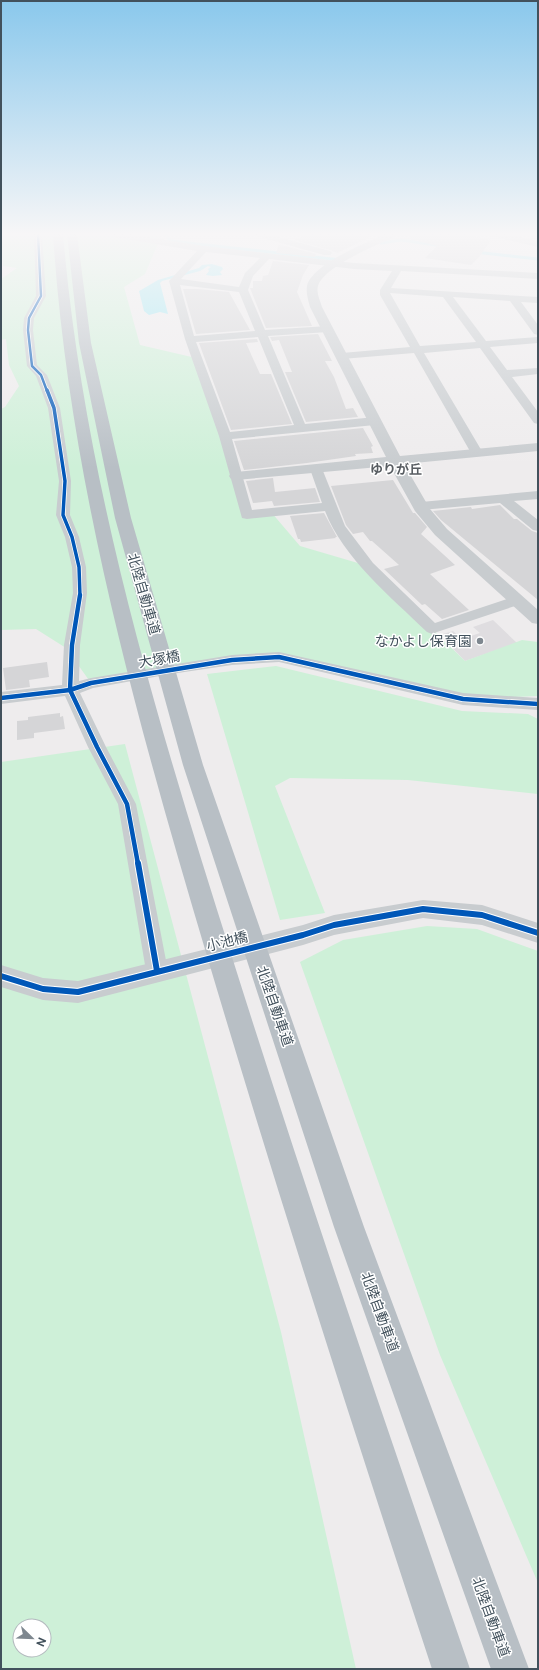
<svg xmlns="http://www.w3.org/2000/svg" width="539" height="1670" font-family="'Public Sans','Noto Sans JP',sans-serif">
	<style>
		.education { fill: #dfdde0 }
		.green { fill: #cef0d8; fill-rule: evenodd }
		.water { fill: #9ee7f3 }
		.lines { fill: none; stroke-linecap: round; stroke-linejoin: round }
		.stream { stroke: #9ee7f3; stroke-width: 3 }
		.building { fill: #d5d5d7 }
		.minor { fill: #c8cccf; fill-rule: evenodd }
		.tertiary { fill: #c8cccf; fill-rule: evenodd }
		.secondary { fill: #c9cdd1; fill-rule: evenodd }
		.motorway { fill: #b8bfc5; fill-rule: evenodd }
		.cycleway-far3-casing { stroke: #fff; stroke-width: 4 }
		.cycleway-far2-casing { stroke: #fff; stroke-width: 5 }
		.cycleway-far1-casing { stroke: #fff; stroke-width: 6 }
		.cycleway-casing { stroke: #fff; stroke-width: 8 }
		.cycleway-far3 { stroke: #0057b8; stroke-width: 2.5 }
		.cycleway-far2 { stroke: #0057b8; stroke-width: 3.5 }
		.cycleway-far1 { stroke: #0057b8; stroke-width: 4.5 }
		.cycleway { stroke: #0057b8; stroke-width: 6 }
		.poi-dot { fill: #7e878f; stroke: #fff; stroke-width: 1.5 }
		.labels { text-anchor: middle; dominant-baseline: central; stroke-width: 3; stroke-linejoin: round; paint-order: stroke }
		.far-neighbourhood-label { font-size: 13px; font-weight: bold; fill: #585d62; stroke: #fff }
		.street-label { font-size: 14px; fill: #42515c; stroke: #fff }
		.poi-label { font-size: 14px; fill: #42515c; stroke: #fff; text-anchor: end }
	</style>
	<rect width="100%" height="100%" fill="#eeeced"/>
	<path class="education" d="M493 620 517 643 465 661 440 635 453 631 462 639 480 633 473 627Z"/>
	<path class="green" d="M1 234H162L145 274 124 287 140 345 196 358 247 515 271 512 300 546 368 566 465 661 522 640 538 642V696L463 699 279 657 91 683 66 648 36 629 1 630V409L5 407 19 386 9 365 6 339 1 340V279L17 268 3 266Z
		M276 666 462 711 528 714 538 719V794L408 780 290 778 275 786 325 913 280 920 207 674Z
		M125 744 281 1332 356 1669H1V762ZM20 1626H44V1650H20Z
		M427 926 477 929 538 951V1583L440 1355 300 962 343 940Z"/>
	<path class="water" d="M212 264 222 267 223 269 220 272 222 275 213 276 206 275 209 271 208 269 211 267 208 266 200 271 162 281 160 283 168 314 160 312 149 315 144 311 139 291 141 290 158 280 199 268 202 265Z"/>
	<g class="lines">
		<path class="stream" d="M166 234 170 241 341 260
			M381 243 401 240 437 245
			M475 252 538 259"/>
	</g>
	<path class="building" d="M309 234H377L337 253 330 250 294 240Z
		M411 234H465L491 240 480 256 471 265 425 258 437 246 410 239Z
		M279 245H281L316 254 315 257 276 253Z
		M273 261 309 265 303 275 297 292 312 326 266 328 250 288H253V281H262L263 276 268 275Z
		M183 289H197L229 292 250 330 196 334Z
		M318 334 332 361H325L334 377 346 409 353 408 358 417 306 422 285 372H292L279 340 272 341 270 337Z
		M257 339 258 342 246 343 260 374H271L292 424 231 430 199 343Z
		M363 428 373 446 371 447 373 453 355 454 356 456 307 463 244 470 234 441Z
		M273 478 275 492 315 488 320 502 274 506 272 501 253 503 246 481Z
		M393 480 413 513H415L427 527 421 534 455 565 430 574 469 610 442 619 425 604 422 605 384 569 399 565 372 541H370L363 532 353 534 346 525 331 486Z
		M500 505 514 519H517L532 531 538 533V600L441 520 433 511 471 507 472 509Z
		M324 513 337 537H335L336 538 301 542 300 539H298L290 516Z
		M47 662 49 677 29 680 30 687 6 690 3 668Z
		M60 713V717L63 716 65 729 34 733V738L17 740V721L28 720V717Z"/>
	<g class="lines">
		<path class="minor" d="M34 234H42L46 296 34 318 33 330 37 365 47 375 60 408 71 481 70 515 79 537 86 567 87 593 80 645 79 681 91 678 232 655 279 652 463 693 538 698V710L463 705 279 662 232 665 171 674 93 688 80 693 106 747 136 804 168 971 165 977 157 980 149 977 146 971 118 804 88 747 65 696 1 704V692L62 685 64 645 73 593 72 567 65 537 56 515 59 481 48 408 36 376 27 366 23 330 24 318 36 296Z
			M110 234H129L204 246 354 263 538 273V279L401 271 391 288 538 297V303L521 302 538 325V335L534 334 510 301 453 297 486 341 538 337V343L490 347 507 370 538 368V374L512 377 538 412V424L534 423 480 348 424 353 483 453 481 456H473L471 453 414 353 342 359 337 356 342 353 410 347 380 295V290L392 271 354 269 269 259 253 276 248 290 265 330 328 326 333 329 328 332 268 336 305 424 375 417 379 418 381 421 379 424 375 425 232 439 252 510 322 503 310 469 311 466H321L345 526 373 563 435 623 516 596 521 598 524 601 521 604 437 632 432 634 427 632C391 597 343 558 325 511L247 519 242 518 219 436 185 339 169 281 197 251 114 237ZM206 252 260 258 245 273 239 287 181 279ZM180 285 239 292 255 331 194 336ZM390 293 443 297 476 342 420 346ZM258 337 294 425 230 432 196 342Z
			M255 234H268L330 251 332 253 330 255H324L256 236Z
			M538 491V499L514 501 538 520V531L533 530 500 503 421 510 416 509 414 506 416 503 421 502Z"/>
		<path class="tertiary" d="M385 234H398L397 236C379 244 324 266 318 286 316 293 320 300 322 307L400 456 538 443V451L404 464 430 509 447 529 538 610V624L532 623 435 535 415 511 390 466 236 480 231 479 229 476 231 473 236 472 386 457 310 307C308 300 306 293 307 286 312 264 366 243 385 234Z
			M423 900 482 905 538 923V943L482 925 423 918 334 935 303 945 78 1003 43 1000 1 987V965L43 978 78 981 303 925 334 915Z"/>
		<path class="secondary" d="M490 234H507L538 241V247L491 236Z"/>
		<path class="motorway" d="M53 234H63C84 481 157 721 232 957 307 1195 388 1432 470 1669H432C354 1432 278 1195 207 956 137 720 69 481 53 234Z
			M67 234H77L91 343 131 518 203 765 364 1227 529 1669H491L334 1227 183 765 115 518 79 343Z"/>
		<g class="cycleway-far3-casing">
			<path id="cycleway-far3" d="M38 234 41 296 29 318 28 330 32 366 41 375 47 391"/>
		</g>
		<g class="cycleway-far2-casing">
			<path id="cycleway-far2" d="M47 390 54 408 65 481 63 515 72 537 79 567 80 596"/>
		</g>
		<g class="cycleway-far1-casing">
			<path id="cycleway-far1" d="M80 595 72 645 70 690 97 747 127 804 138 864
				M1 698 70 690 91 683 232 660 279 657 463 699 538 704"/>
		</g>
		<g class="cycleway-casing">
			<path id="cycleway" d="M138 863 157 971
				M1 976 43 989 78 992 303 935 334 925 423 909 482 915 538 933"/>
		</g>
		<use href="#cycleway-far3" class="cycleway-far3"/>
		<use href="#cycleway-far2" class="cycleway-far2"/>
		<use href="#cycleway-far1" class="cycleway-far1"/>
		<use href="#cycleway" class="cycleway"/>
	</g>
	<linearGradient id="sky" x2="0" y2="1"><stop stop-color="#8ac8ec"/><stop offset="0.5" stop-color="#f7f6f7"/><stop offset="1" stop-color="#f7f6f7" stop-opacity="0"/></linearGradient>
	<rect width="539" height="468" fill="url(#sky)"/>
	<circle class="poi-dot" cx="480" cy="641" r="4"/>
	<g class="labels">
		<g class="far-neighbourhood-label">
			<text x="396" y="469">ゆりが丘</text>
		</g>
		<g class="street-label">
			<text transform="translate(144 594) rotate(74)">北陸自動車道</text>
			<text transform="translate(159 659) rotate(-10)">大塚橋</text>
			<text transform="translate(227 941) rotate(-14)">小池橋</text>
			<text transform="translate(275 1006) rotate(71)">北陸自動車道</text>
			<text transform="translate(380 1312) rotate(70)">北陸自動車道</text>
			<text transform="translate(491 1617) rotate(70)">北陸自動車道</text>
		</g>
		<g class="poi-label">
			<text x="472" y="641">なかよし保育園</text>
		</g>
	</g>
	<rect width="539" height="1670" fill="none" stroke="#42515c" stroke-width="4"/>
	<g transform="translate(32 1638) rotate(113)"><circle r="19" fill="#ffffff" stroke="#b3b9be"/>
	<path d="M0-3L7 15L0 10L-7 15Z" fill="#7e878f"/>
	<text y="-6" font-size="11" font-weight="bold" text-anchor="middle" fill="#42515c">N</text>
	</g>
</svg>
